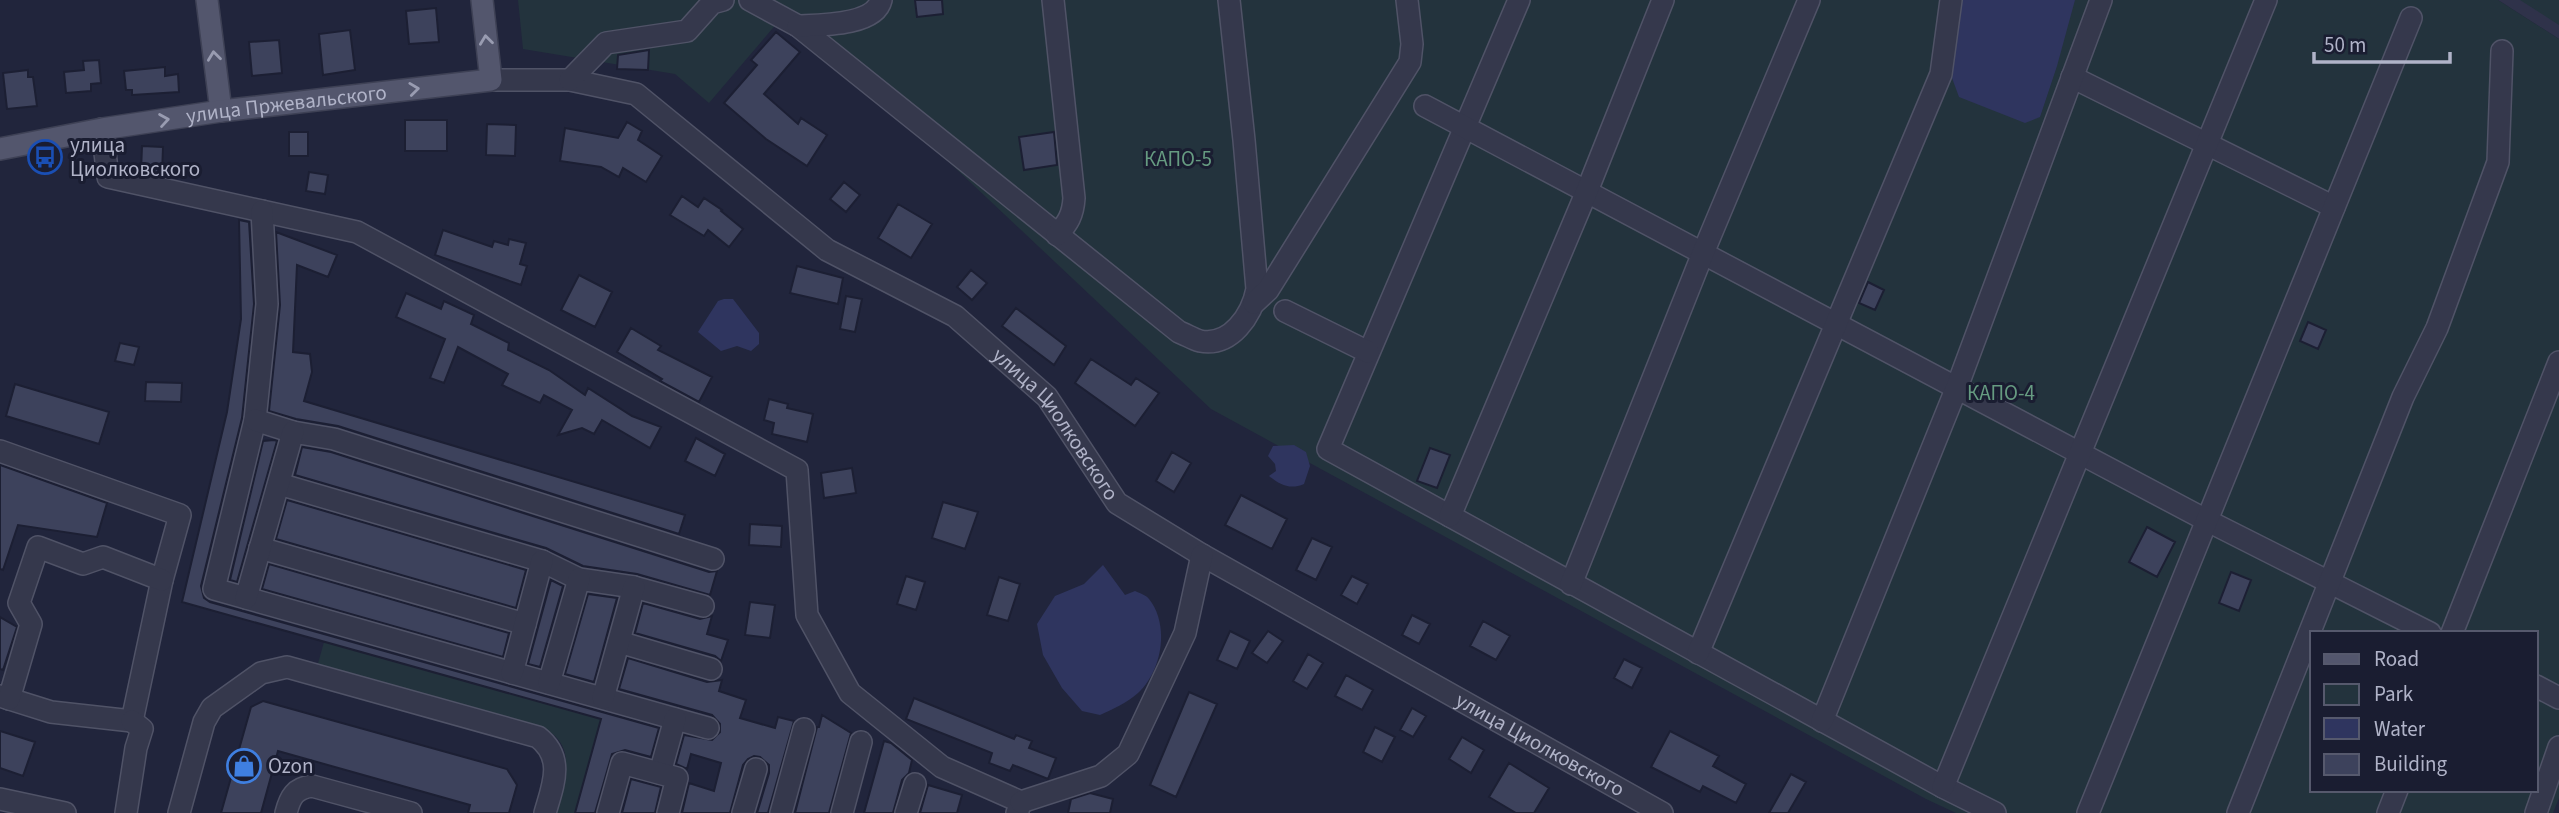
<svg xmlns="http://www.w3.org/2000/svg" width="2559" height="813" font-family="'Source Sans 3',sans-serif">
	<style>
		.airport { fill: #2f324a }
		.green { fill: #23333d; fill-rule: evenodd }
		.water { fill: #2f355f }
		.building { fill: #3d425c; stroke: #1c1f33; stroke-width: 2 }
		.lines { fill: none; stroke-linecap: round; stroke-linejoin: round }
		.minor-casing { stroke: #505367; stroke-width: 24 }
		.major-casing { stroke: #3e4155; stroke-width: 24 }
		.minor { stroke: #35384c; stroke-width: 21 }
		.major { stroke: #53566d; stroke-width: 21 }
		.oneway { stroke: #999cb1 }
		.labels { text-anchor: middle; dominant-baseline: central; stroke-width: 6; stroke-linejoin: round; paint-order: stroke }
		.street-label { font-size: 21px; fill: #b0b3c8; stroke: #1a1d31 }
		.poi-label { font-size: 21px; fill: #b0b3c8; stroke: #1a1d31; text-anchor: start }
		.park-label { font-size: 21px; fill: #669b81; stroke: #1a1d31 }
	</style>
	<rect width="100%" height="100%" fill="#21253c"/>
	<path class="airport" d="M2498 0H2559V39Z"/>
	<path class="green" d="M518 0H2498L2559 39V798L2553 813H1956L1926 799 1211 409 900 116 778 22 709 103 675 74 523 49ZM2312 633H2536V790H2312Z
		M2520 0H2559V25Z
		M324 642 601 719 575 813H553C561 786 579 752 550 732L317 667Z"/>
	<path class="water" d="M1961 0H2075L2057 66 2040 117 2025 123 1959 97 1952 78Z
		M724 299H733L759 333V344L751 351 737 346 721 351 698 332 718 301Z
		M1294 445 1306 452 1310 466 1304 484C1290 490 1280 485 1269 476L1276 471 1275 464 1268 456 1273 446Z
		M1103 565 1125 595 1135 591C1139 593 1146 595 1149 599 1170 625 1162 671 1138 693 1127 703 1113 709 1100 715L1082 711 1062 688 1043 655 1037 624 1055 596 1084 584Z"/>
	<path class="building" d="M915 0H942L943 14 917 17Z
		M436 8 439 42 409 44 406 11Z
		M350 30 355 70 323 75 319 34Z
		M776 32 800 52 764 94 798 124 801 118 827 135 807 166 766 139 724 103 757 65 751 60Z
		M279 40 282 73 252 76 249 42Z
		M649 50 648 70 617 69 618 55Z
		M99 60 101 83 91 84V91L66 93 64 72 84 70 83 61Z
		M165 67V76L178 74 179 92 132 95V90H126L124 71Z
		M28 70V77H33L37 106 7 109 3 73Z
		M405 120H447V151H405Z
		M627 122 642 131 638 140 662 156 646 182 623 168 619 177 601 167 560 161 565 128 618 138Z
		M487 124 516 125 515 156 486 155Z
		M289 132H308V156H289Z
		M1054 132 1057 165 1024 170 1019 137Z
		M142 146 163 147 162 175 141 171Z
		M309 172 328 175 325 194 306 191Z
		M844 182 860 195 846 212 830 199Z
		M682 196 698 207 704 198 722 210 721 211 743 229 729 247 708 230 704 236 670 215Z
		M898 204 932 224 911 258 878 238Z
		M239 220 249 222 254 304 242 418 201 586 204 598 210 602 659 728 651 757 625 750 612 754 595 813H575L601 719 182 602 227 412 241 319Z
		M443 230 492 247 494 241 508 245 509 239 526 243 520 264 527 266 521 285 435 255Z
		M276 232 337 255 328 277 297 265 293 352 310 354 312 372 304 401 685 515 679 534 338 426 296 419 269 411 280 305Z
		M797 266 843 278 838 304 790 293Z
		M971 270 987 283 972 300 957 287Z
		M579 275 612 292 595 327 561 310Z
		M1868 282 1884 290 1875 310 1859 303Z
		M406 293 441 309 444 301 474 315 471 324 509 343 508 350 549 370 585 395 588 388 632 416 661 427 650 448 602 420 594 434 582 428 558 435 572 410 544 395 540 403 502 385 508 374 458 347 444 383 430 378 445 339 396 317Z
		M846 296 862 299 855 332 840 329Z
		M1016 308 1066 346 1054 365 1002 326Z
		M2308 322 2326 330 2318 349 2300 341Z
		M631 328 661 346 658 350 712 377 699 402 660 381 662 379 617 352Z
		M120 343 139 347 134 365 115 361Z
		M1091 359 1131 385 1136 378 1159 393 1135 426 1075 383Z
		M146 382 182 383 181 402 145 401Z
		M15 384 109 412 99 444 6 416Z
		M769 399 788 404 787 408 813 414 807 442 772 434 774 423 764 420Z
		M696 438 725 454 715 476 685 461Z
		M274 440 277 441 237 582 230 580 263 441Z
		M302 447 331 452 709 572 717 571 710 595 637 574 583 566 546 548 295 475Z
		M1430 448 1450 455 1437 488 1417 481Z
		M1172 452 1191 463 1174 492 1156 481Z
		M0 465 107 503 97 537 18 525 3 570 0 569Z
		M852 468 856 493 824 498 821 473Z
		M1241 495 1287 519 1272 549 1225 525Z
		M287 500 526 570 516 608 276 539Z
		M943 502 978 512 965 549 932 538Z
		M750 524 782 526 781 547 749 545Z
		M2147 527 2175 542 2157 577 2129 562Z
		M1312 538 1332 547 1316 580 1296 570Z
		M269 564 509 633 503 657 262 589Z
		M2231 572 2251 580 2239 611 2219 603Z
		M906 576 925 582 916 610 897 604Z
		M1352 576 1368 584 1357 604 1341 595Z
		M999 577 1020 584 1008 621 987 615Z
		M551 580 563 586 540 667 528 664Z
		M588 594 617 598 594 682 565 674Z
		M750 602 775 605 770 638 745 635Z
		M643 603 700 619 712 616 707 634 728 640 721 661 715 656 635 633Z
		M1412 615 1430 624 1419 644 1402 635Z
		M0 617 17 627 3 670 0 669Z
		M1483 621 1510 636 1496 660 1470 646Z
		M1230 631 1250 641 1237 669 1217 660Z
		M1268 631 1283 641 1267 663 1252 653Z
		M1308 654 1323 663 1307 689 1293 681Z
		M628 658 707 682 722 680 719 691 746 700 740 718 775 728 778 717 794 721 768 813H757L769 773V765L760 757 754 756 748 759 743 765 730 813H682L689 783 714 791 721 763 691 754 687 769 676 764 684 735 712 740 720 732V724L712 715 619 689Z
		M1624 659 1642 668 1632 688 1614 678Z
		M1346 675 1373 690 1362 710 1335 696Z
		M1189 692 1217 704 1176 797 1150 785Z
		M914 698 1014 739 1016 735 1032 741 1029 748 1056 758 1048 779 1013 765 1010 771 989 763 992 753 906 719Z
		M263 701 507 769 517 785 509 813H468L470 805 278 751 261 813H221L251 707Z
		M1412 708 1426 716 1413 737 1400 730Z
		M822 715 851 733 829 813H795L817 727H819Z
		M1375 727 1395 737 1382 762 1363 752Z
		M0 731 35 742 23 776 0 768Z
		M1670 731 1719 756 1713 766 1746 784 1736 803 1703 786 1700 792 1651 767Z
		M1462 737 1484 750 1471 773 1449 759Z
		M884 741 891 743 912 760 909 773 902 780 893 813H864Z
		M1509 763 1549 788 1534 813H1516L1489 797Z
		M1791 774 1806 782 1788 813H1769Z
		M631 779 661 787 655 813H622Z
		M928 785 962 795 957 813H920Z
		M1090 793 1113 799 1110 813H1068L1071 799Z"/>
	<g class="lines">
		<g class="minor-casing">
			<g id="minor">
				<path d="M750 0 798 26 1179 332C1185 334 1193 339 1200 341 1231 347 1252 315 1257 289L1244 140 1229 0"/>
				<path d="M1053 0 1074 198C1073 215 1068 223 1057 235"/>
				<path d="M1519 0 1328 449 1943 787 1995 813"/>
				<path d="M798 26C819 25 875 26 881 0"/>
				<path d="M2072 77 2334 207"/>
				<path id="s1" d="M491 80H570L636 94 827 250 955 316 1047 397 1117 503 1202 555 1662 813"/>
				<path d="M570 80 606 43 687 31 712 3 723 0"/>
				<path d="M1425 106 2206 520 2430 633"/>
				<path d="M102 129 108 177 357 232 797 470 807 615 850 693 942 767 1021 802 1017 813"/>
				<path d="M262 211 267 304 255 420 214 589 708 728"/>
				<path d="M1254 303 1268 290 1410 62 1412 44 1407 0"/>
				<path d="M1285 311 1368 352"/>
				<path d="M255 420 293 432 334 439 713 559"/>
				<path d="M0 451 180 515 162 580 132 721 51 712 0 696"/>
				<path d="M279 484 542 561 579 579 634 587 703 606"/>
				<path d="M1450 516 1587 191 1663 0"/>
				<path d="M260 548 525 624"/>
				<path d="M1571 584 1703 253 1809 0"/>
				<path d="M246 598 293 432"/>
				<path d="M2452 633 2559 362"/>
				<path d="M619 642 711 669"/>
				<path d="M1698 653 1941 74 1951 0"/>
				<path d="M512 673 542 561"/>
				<path d="M549 683 579 579"/>
				<path d="M2536 686 2559 698"/>
				<path d="M603 698 634 587"/>
				<path d="M9 699 31 624 19 603 38 547 83 564 103 557 162 580"/>
				<path d="M1822 721 1957 387 2101 0"/>
				<path d="M660 773 675 719"/>
				<path d="M1943 787 2266 0"/>
				<path d="M0 799 65 813"/>
				<path d="M1021 802 1101 776 1128 754 1185 633 1202 555"/>
				<path d="M126 813 136 748 142 729 132 721"/>
				<path d="M179 813 204 722 212 708 261 673 287 667 538 737C565 758 553 785 545 813"/>
				<path d="M286 813C290 797 295 788 312 786L411 813"/>
				<path d="M608 813 622 763 677 778 668 813"/>
				<path d="M743 813 756 769"/>
				<path d="M781 813 804 729"/>
				<path d="M842 813 861 742"/>
				<path d="M906 813 915 784"/>
				<path d="M2088 813 2411 18"/>
				<path d="M2238 813 2403 397 2437 328 2498 162 2502 51"/>
				<path d="M2388 813 2397 790"/>
				<path d="M2536 813 2559 747"/>
			</g>
		</g>
		<g class="major-casing">
			<g id="major">
				<path d="M207 0 221 111"/>
				<path id="s2" d="M0 149 102 129 221 111 491 80 482 0"/>
			</g>
		</g>
		<use href="#minor" class="minor"/>
		<use href="#major" class="major"/>
	</g>
	<defs><path id="oneway-chevron" d="M-2-3.5L2.5 0L-2 3.5" fill="none" stroke-width="1.6" stroke-linecap="round" stroke-linejoin="round" transform="scale(1.75)"/></defs>
	<g class="oneway">
		<use href="#oneway-chevron" transform="translate(486 40) rotate(-97)"/>
		<use href="#oneway-chevron" transform="translate(214 56) rotate(-97)"/>
		<use href="#oneway-chevron" transform="translate(414 89) rotate(-7)"/>
		<use href="#oneway-chevron" transform="translate(164 120) rotate(-9)"/>
	</g>
	<defs>
		<g id="bus-ring" transform="scale(1.75)"><circle r="9.5" fill="#1a1d31" stroke="#1a4fb4" stroke-width="1.5"/><path d="M-5-6H5V4H4V6H2V4H-2V6H-4V4H-5ZM-3.5-4V0h7V-4ZM-3.5 1.2v1.5H-2V1.2ZM2 1.2v1.5H3.5V1.2Z" fill="#1a4fb4"/></g>
		<g id="shop-ring" transform="scale(1.75)"><circle r="9.5" fill="#1a1d31" stroke="#3f7fe0" stroke-width="1.5"/><path d="M-5-2.5h2.3a2.7 3.5 0 0 1 5.4 0H5L5.5 6h-11ZM-1.5-2.5h3a1.5 2.3 0 0 0-3 0Z" fill="#3f7fe0"/></g>
	</defs>
	<g fill-rule="evenodd">
		<use href="#bus-ring" x="45" y="157"/>
		<use href="#shop-ring" x="244" y="766"/>
	</g>
	<g class="labels">
		<g class="street-label">
			<text stroke="none"><textPath href="#s2" startOffset="290">улица Пржевальского</textPath></text>
			<text stroke="none"><textPath href="#s1" startOffset="686">улица Циолковского</textPath></text>
			<text stroke="none"><textPath href="#s1" startOffset="1274">улица Циолковского</textPath></text>
		</g>
		<g class="poi-label">
			<text x="70" y="145">улица<tspan x="70" dy="24">Циолковского</tspan></text>
			<text x="268" y="766">Ozon</text>
		</g>
		<g class="park-label">
			<text x="1178" y="159">КАПО-5</text>
			<text x="2001" y="393">КАПО-4</text>
		</g>
	</g>
	<rect x="2310" y="631" width="228" height="161" fill="#1a1d31" stroke="#56596d" stroke-width="2"/>
	<rect x="2324" y="654" width="35" height="10" fill="#53566d" stroke="#56596d" stroke-width="2"/>
	<text x="2374" y="666" font-size="21" fill="#b0b3c8">Road</text>
	<rect x="2324" y="684" width="35" height="21" fill="#23333d" stroke="#56596d" stroke-width="2"/>
	<text x="2374" y="701" font-size="21" fill="#b0b3c8">Park</text>
	<rect x="2324" y="718" width="35" height="21" fill="#2f355f" stroke="#56596d" stroke-width="2"/>
	<text x="2374" y="736" font-size="21" fill="#b0b3c8">Water</text>
	<rect x="2324" y="754" width="35" height="21" fill="#3d425c" stroke="#56596d" stroke-width="2"/>
	<text x="2374" y="771" font-size="21" fill="#b0b3c8">Building</text>
	<path d="M2314 52v10h136v-10" fill="none" stroke="#b0b3c8" stroke-width="3.5"/>
	<text x="2324" y="52" font-size="21" fill="#b0b3c8" stroke="#1a1d31" stroke-width="5" paint-order="stroke">50 m</text>
</svg>
